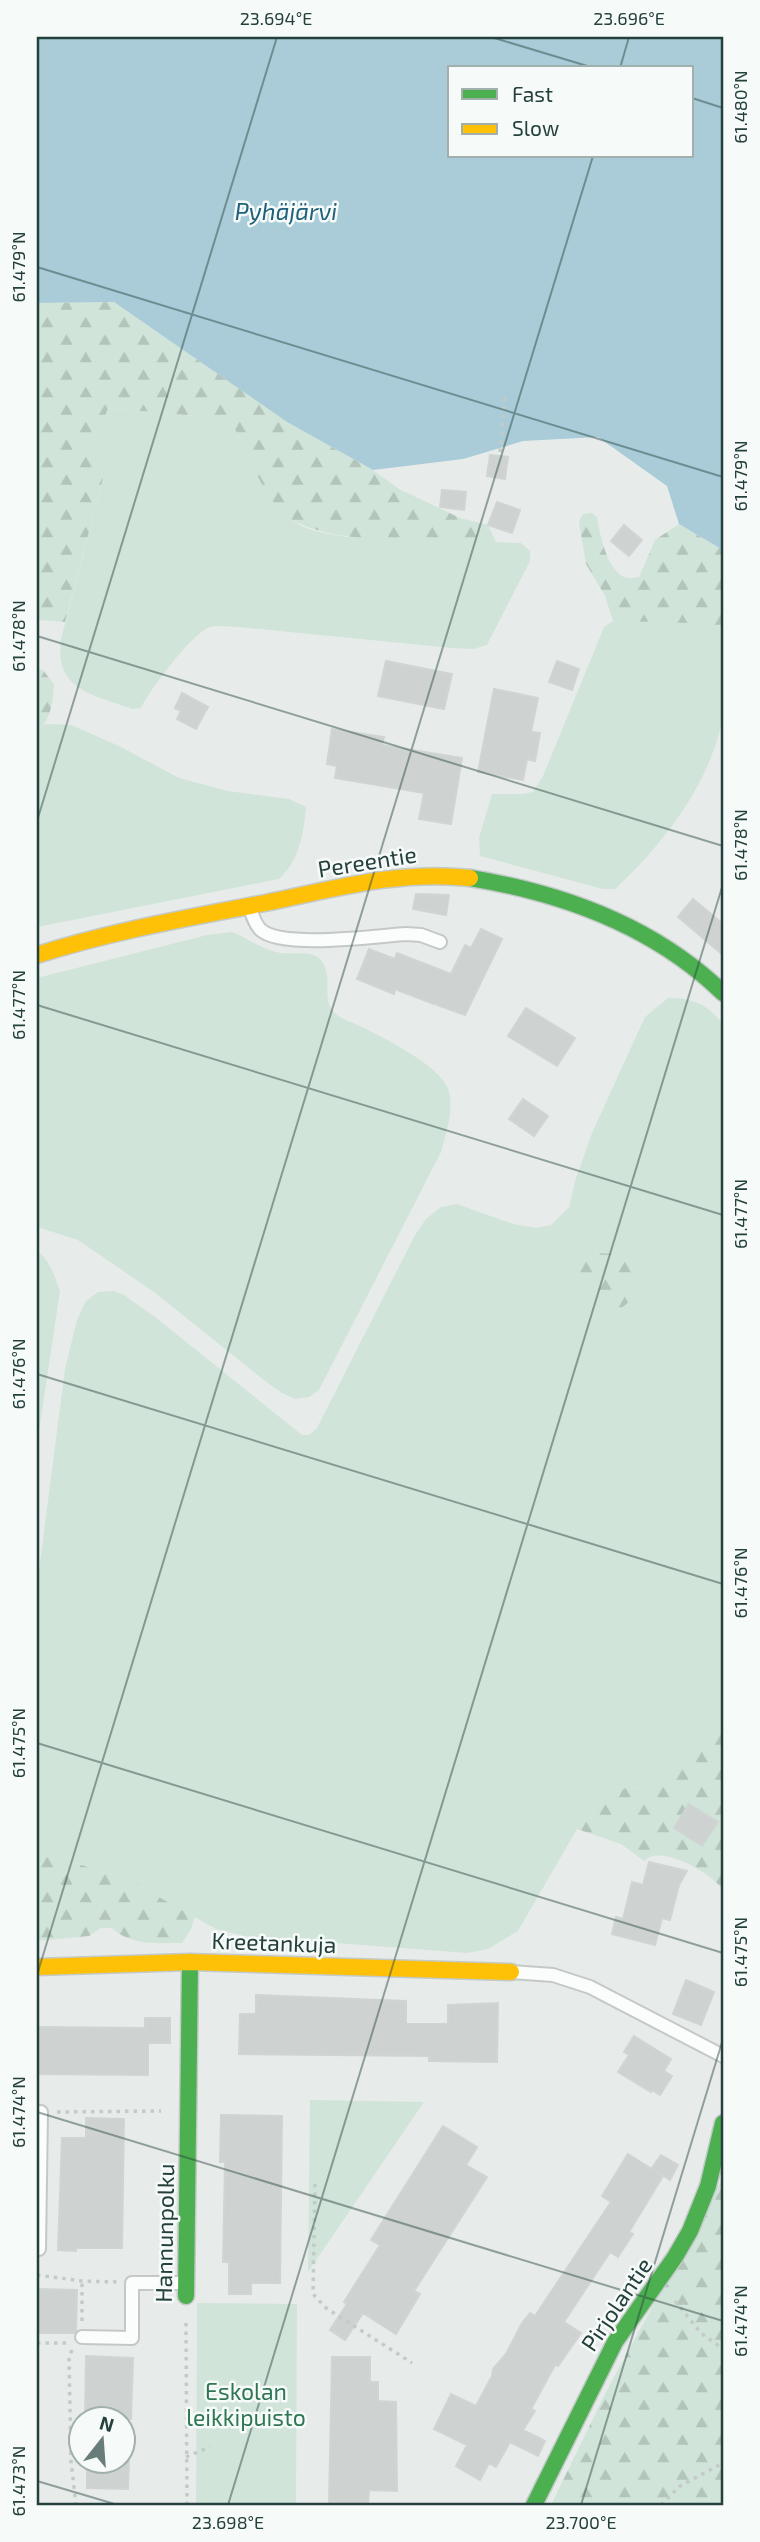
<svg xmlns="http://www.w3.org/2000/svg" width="760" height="2542" font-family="'Exo 2',sans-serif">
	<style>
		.green { fill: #d1e4d9 }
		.forest { fill: url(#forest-firs) }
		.water { fill: #a9ccd8; fill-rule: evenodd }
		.building { fill: #ced3d2; stroke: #d0d5d3; stroke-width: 2 }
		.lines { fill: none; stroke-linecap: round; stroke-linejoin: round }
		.lane-casing { stroke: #c4c9c7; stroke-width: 16 }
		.fast-casing { stroke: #c3cac8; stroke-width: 19 }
		.slow-casing { stroke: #c3cac8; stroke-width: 19 }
		.path { stroke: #c3cbca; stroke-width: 3.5; stroke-dasharray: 3.5 5; stroke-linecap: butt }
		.lane { stroke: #fbfcfc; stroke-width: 12 }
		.fast { stroke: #4caf50; stroke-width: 16 }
		.slow { stroke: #ffc107; stroke-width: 16 }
		.ticks { fill: none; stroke: #24403c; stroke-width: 2; stroke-opacity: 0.45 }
		.labels { text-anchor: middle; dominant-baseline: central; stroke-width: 5; stroke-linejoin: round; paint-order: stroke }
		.street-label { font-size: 23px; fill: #24403c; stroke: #f6faf9 }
		.park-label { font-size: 23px; fill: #2f7653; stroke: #f6faf9 }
		.water-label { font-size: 24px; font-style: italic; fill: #1f617b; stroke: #f6faf9 }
		.neatline { fill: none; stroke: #24403c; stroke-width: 2.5 }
		.ticks-label { font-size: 18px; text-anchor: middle; fill: #24403c }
	</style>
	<defs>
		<pattern id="forest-firs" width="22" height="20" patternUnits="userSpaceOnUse" patternTransform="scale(1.75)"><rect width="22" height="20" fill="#d1e4d9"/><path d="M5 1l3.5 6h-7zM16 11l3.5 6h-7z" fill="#b3c5bb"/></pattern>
	</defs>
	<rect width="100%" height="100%" fill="#e7ecea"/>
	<path class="green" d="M107 408 207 417 231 423C252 456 262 497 295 522 309 532 331 534 347 537L521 543 530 551V561L487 645 473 649 452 648 238 627C230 627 218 625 210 627 192 633 150 690 141 708L132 709C93 694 54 691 61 639L103 479 97 451 101 426Z
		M613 621 687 622 723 626C723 654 727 685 723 713 714 779 663 845 615 889H603L480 856 479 838 492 794H522L533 792 543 776 604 627Z
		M45 724 71 725 119 746 179 778 228 791 289 799 306 807C304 833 299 861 279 879L37 927V732Z
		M232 932C250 939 262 950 281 953 295 955 317 948 324 965 332 981 322 996 333 1011 339 1019 357 1024 366 1029 387 1040 439 1065 448 1089 455 1108 446 1133 441 1152L319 1390 309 1397 295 1399 282 1393 265 1381 154 1292 78 1240 37 1227V978L207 935Z
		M668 998C691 997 710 1005 723 1025V1722L674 1770 650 1787 626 1788 600 1798 577 1829 518 1931 488 1949 467 1953 244 1936 216 1929 141 1887 132 1877 108 1874 76 1863 37 1840V1586L65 1369 77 1320 86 1301 98 1292 114 1291 124 1295 155 1317 302 1435H309L317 1428 415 1235 426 1219 441 1207 457 1204 513 1224 536 1228 551 1225 569 1207 575 1181 592 1133 645 1017Z
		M37 1251C50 1260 55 1277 60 1291L37 1445Z
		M310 2100 424 2102 308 2272Z
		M197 2303 297 2304 296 2505H196Z"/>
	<path class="forest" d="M114 302 287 422 373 470 399 489 460 518 488 525 496 542C446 541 315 548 281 511 258 487 249 451 231 423L207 417 108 408 101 426 97 451 103 479 65 622 37 620V303Z
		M592 513 597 517C600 535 606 565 622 576 627 579 633 578 639 577L655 540 679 524 723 550V626L689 623 613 621 605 596 586 564 579 522 583 514Z
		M37 669 43 670 54 684C53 703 51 719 37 732Z
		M596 1253 614 1254 635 1265C640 1288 636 1303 612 1312L598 1306 559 1273 574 1259Z
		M723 1722V1890C713 1875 673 1852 654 1856 650 1856 647 1859 644 1861L621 1844 577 1829 600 1798 626 1788 650 1787 674 1770Z
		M37 1840 76 1863 108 1874 132 1877 141 1887 195 1917 191 1929 182 1943C157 1943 131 1946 112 1928H101L89 1936 37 1941Z
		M723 2177V2505H551L606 2392Z"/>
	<path class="water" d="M37 37H723V550L679 524 667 486 598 437 523 441 463 459 373 470 287 422 114 302 37 303ZM450 68H692V156H450Z"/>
	<path class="building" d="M490 455 508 457 505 479 487 476Z
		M442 490 466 492 464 510 440 507Z
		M497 502 520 510 512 533 488 525Z
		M624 525 642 540 629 556 611 541Z
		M386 661 452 674 444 709 378 696Z
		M557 661 579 669 572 690 549 682Z
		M494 689 538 698 531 732 540 733 535 761 527 759 523 780 478 772Z
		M182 693 208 707 196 729 177 719 181 711 175 708Z
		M332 729 384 737 382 745 462 758 451 824 419 819 424 793 335 778 337 766 327 764Z
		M416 894 449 895 446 915 413 909Z
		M693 899 723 924V955L678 917Z
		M481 929 502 939 465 1015 437 1005 434 1001V1004L395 989 394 994 357 979 369 949 395 959 397 953 451 974 465 945 471 948Z
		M526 1008 575 1038 557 1066 508 1036Z
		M523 1099 548 1116 534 1136 509 1119Z
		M689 1804 718 1822 702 1846 674 1828Z
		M649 1862 687 1871 679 1885 670 1920 662 1918 655 1945 612 1934 616 1917 623 1919 632 1882 643 1885Z
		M686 1980 714 1992 701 2025 673 2014Z
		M256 1995 406 2001V2024H448V2005L498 2003 497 2062 429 2061V2056L239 2054 240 2014H256Z
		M145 2018H170V2043H148V2075L37 2074V2035H39V2027L145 2028Z
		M634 2036 671 2059 664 2071 672 2076 660 2095 652 2090 651 2092 618 2072 629 2055 624 2052Z
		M221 2115 282 2116 280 2283H251V2294H229V2262H223L225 2162H220Z
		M86 2118 124 2119 122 2248H76V2251L58 2250 62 2138H86Z
		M443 2126 477 2147 466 2165 487 2177 414 2291 420 2294 396 2334 363 2313 345 2340 330 2330 347 2304 344 2302 380 2245 371 2240Z
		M628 2154 663 2176 629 2232 633 2234 618 2257 610 2252 564 2322 581 2333 558 2366 555 2365 531 2409 535 2411 523 2430 545 2441 538 2456 510 2442 496 2467 489 2463 480 2480 456 2466 467 2445 434 2429 451 2394 476 2406 492 2376 493 2369 506 2354 522 2323 530 2313 535 2316 611 2202 602 2196Z
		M661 2155 678 2165 670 2180 652 2168Z
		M37 2289 77 2290 76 2331 74 2333H37Z
		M86 2356 133 2358 131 2419H85Z
		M332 2357H370V2382H378V2401L396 2402 397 2491 369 2490 368 2505H329Z
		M87 2461H129L128 2489 87 2488Z"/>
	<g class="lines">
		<g class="lane-casing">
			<path id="lane" d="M249 906C252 914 255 925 261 930 282 949 376 936 406 934L421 935 440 942
				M511 1972 553 1975 590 1987 723 2056
				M37 2112H41L39 2249
				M82 2337 132 2338V2283H186"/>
		</g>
		<g class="fast-casing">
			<path id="fast" d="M470 878C562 893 655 927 723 993
				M186 2296 190 1962
				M534 2505 615 2342 675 2257 690 2231 708 2186 723 2123"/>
		</g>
		<g class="slow-casing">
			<path id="slow" d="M37 955C112 931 188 918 265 903 334 889 399 870 470 878
				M37 1967 190 1962 511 1972"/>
		</g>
		<path class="path" d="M500 452 505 394
			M57 2112 161 2111
			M315 2184 313 2294 326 2308 412 2363
			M37 2275 82 2281 118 2282
			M675 2301 701 2333 723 2349
			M82 2321V2281
			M186 2323 187 2505
			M37 2343H66
			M72 2350 69 2357 71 2461 76 2505
			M186 2457 210 2447
			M661 2505 680 2486 723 2463"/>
		<use href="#lane" class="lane"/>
		<use href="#fast" class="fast"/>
		<use href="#slow" class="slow"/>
	</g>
	<path class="ticks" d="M491 37 594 68M620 68 629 37M692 98 723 108M37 267 723 477M37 636 723 846M37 821 277 37M37 1005 723 1215M37 1374 723 1584M37 1743 723 1953M37 1975 593 156M37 2112 723 2321M37 2481 118 2505M228 2505 723 884M581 2505 723 2039"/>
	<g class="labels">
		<g class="street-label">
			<text transform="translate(367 861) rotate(-9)">Pereentie</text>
			<text transform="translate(274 1942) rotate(2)">Kreetankuja</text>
			<text transform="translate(164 2233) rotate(-89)">Hannunpolku</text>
			<text transform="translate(616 2304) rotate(-56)">Pirjolantie</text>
		</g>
		<g class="park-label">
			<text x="246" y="2391">Eskolan<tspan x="246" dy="26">leikkipuisto</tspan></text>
		</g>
		<g class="water-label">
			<text x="286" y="210">Pyhäjärvi</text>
		</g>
	</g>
	<rect width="760" height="2542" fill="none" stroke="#f6faf9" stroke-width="77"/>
	<rect x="448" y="66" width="245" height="91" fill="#f6faf9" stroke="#a2b0ad" stroke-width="2"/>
	<rect x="462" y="89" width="35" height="10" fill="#4caf50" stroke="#a2b0ad" stroke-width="2"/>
	<text x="512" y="102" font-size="21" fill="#24403c">Fast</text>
	<rect x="462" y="124" width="35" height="10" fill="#ffc107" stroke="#a2b0ad" stroke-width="2"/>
	<text x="512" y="136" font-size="21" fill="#24403c">Slow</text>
	<g transform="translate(102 2440) rotate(17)"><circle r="33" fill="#f6faf9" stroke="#a2b0ad" stroke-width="2"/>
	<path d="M0-5L12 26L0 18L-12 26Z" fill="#687c79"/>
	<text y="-10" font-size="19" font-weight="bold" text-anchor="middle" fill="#24403c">N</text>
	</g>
	<rect x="38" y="38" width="684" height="2466" class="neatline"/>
	<g class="ticks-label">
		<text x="276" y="25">23.694°E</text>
		<text x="629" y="25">23.696°E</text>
		<text transform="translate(741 107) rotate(-90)" y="6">61.480°N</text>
		<text transform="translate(19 267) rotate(-90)" y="6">61.479°N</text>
		<text transform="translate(741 476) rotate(-90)" y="6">61.479°N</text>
		<text transform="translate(19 636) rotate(-90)" y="6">61.478°N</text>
		<text transform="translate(741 845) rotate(-90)" y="6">61.478°N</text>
		<text transform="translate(19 1005) rotate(-90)" y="6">61.477°N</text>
		<text transform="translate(741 1214) rotate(-90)" y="6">61.477°N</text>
		<text transform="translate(19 1374) rotate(-90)" y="6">61.476°N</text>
		<text transform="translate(741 1583) rotate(-90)" y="6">61.476°N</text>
		<text transform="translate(19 1743) rotate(-90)" y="6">61.475°N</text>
		<text transform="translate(741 1952) rotate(-90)" y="6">61.475°N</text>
		<text transform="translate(19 2112) rotate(-90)" y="6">61.474°N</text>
		<text transform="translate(741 2321) rotate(-90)" y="6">61.474°N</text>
		<text transform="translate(19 2481) rotate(-90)" y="6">61.473°N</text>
		<text x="228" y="2529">23.698°E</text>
		<text x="581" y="2529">23.700°E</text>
	</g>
</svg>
